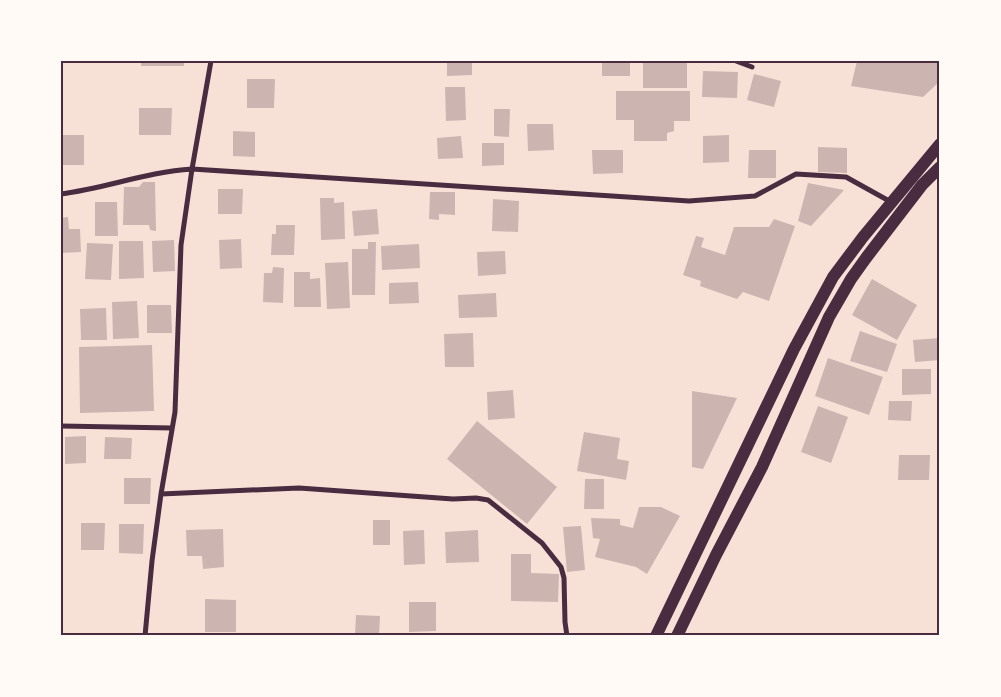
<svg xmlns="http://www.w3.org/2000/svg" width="1001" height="697" font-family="Ubuntu,sans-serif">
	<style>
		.building { fill: #ccb4b1 }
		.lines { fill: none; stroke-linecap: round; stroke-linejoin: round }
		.minor { stroke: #4a2c40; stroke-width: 5 }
		.trunk { stroke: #4a2c40; stroke-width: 12 }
		.neatline { fill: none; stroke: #4a2c40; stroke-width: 2 }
	</style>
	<rect width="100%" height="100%" fill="#f7e1d7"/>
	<path class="building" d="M141 61H184V66H141Z
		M447 61H472V75L447 76Z
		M602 61H630V76H602Z
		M857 61H940V81L923 97 851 86Z
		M643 62H687V88H643Z
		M703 71 738 72 737 98 702 97Z
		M754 74 781 81 774 107 747 100Z
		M247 79H275L274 108H247Z
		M445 87H465L466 120 446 121Z
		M616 91H690V121H674V131L667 133V141H634V120H616Z
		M139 108H172L171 135H139Z
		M494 109H510L509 137 494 136Z
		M527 124H553L554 150 528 151Z
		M233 131 255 132V157L233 156Z
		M61 135H84V165H61Z
		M729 135V162L703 163V136Z
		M461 136 463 158 438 159 437 138Z
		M482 143H504V165L482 166Z
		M818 147 847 148V173L818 172Z
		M592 150H623V173L593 174Z
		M749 150H776V178H748Z
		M143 182H155L156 231 150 230 149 225H123L124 187H139Z
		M808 183 844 190 811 226 798 221Z
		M218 189H243L242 214H218Z
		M430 192H455V215L439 214V220L429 219Z
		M320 198H334V203L344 202 345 239 321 240Z
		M493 199 519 201 518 232 492 231Z
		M95 202H117L118 236H95Z
		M377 209 379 234 354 236 352 211Z
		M68 217 69 229H80L81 252 61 253V218Z
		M774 219 795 226 769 301 743 292 737 299 700 286 701 281 683 275 696 236 704 238 701 247 725 255 734 227H769Z
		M276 225H295L294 255H271L272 234H276Z
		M241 239 242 268 220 269 219 240Z
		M174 240 175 271 153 272 152 241Z
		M119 241H143L144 278 119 279Z
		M368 242H376L375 295H352V249H368Z
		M87 243 113 244 111 280 85 279Z
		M419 244 420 268 382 270 381 246Z
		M505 251 506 274 478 276 477 252Z
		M348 262 350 308 327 309 325 263Z
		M273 267 284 268 283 303 263 302 264 273H272Z
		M294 272H310V279L320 278 321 307H294Z
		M872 279 917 305 897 340 852 315Z
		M418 282 419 303 389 304V283Z
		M496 293 497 317 459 318 458 295Z
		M137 301 139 338 113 339 112 302Z
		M147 305H171L172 333H147Z
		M106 308 107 340H81L80 309Z
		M860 331 897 344 887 372 850 361Z
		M473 333 474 367H445L444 334Z
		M940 338V360L915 362 913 340Z
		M152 345 154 411 80 413 79 347Z
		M828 358 883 377 869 415 815 396Z
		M902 369H931V394L902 395Z
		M513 390 515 418 488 420 487 392Z
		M692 391 737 398 703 469 692 467Z
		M889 401H912L911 421 888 420Z
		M818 406 848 417 831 463 801 452Z
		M477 421 557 487 527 524 447 459Z
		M584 432 620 438 617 459 629 461 626 480 577 471Z
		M86 436V463L65 464V437Z
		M105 437 132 438 131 459H104Z
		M899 455H930L929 480H898Z
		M937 457H940V484H937Z
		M124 478H151L150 504H124Z
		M585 479H604V509H584Z
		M639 507H661L680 516 647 574 636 567 595 557 600 539 593 538 591 518 620 519V525L633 528Z
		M373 520H390V545H373Z
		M81 523H105L104 550H81Z
		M119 524H144L143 554 119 553Z
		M581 526 585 570 567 572 563 527Z
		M223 529 224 567 203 569 202 556H187L186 530Z
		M424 530 425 564 404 565 403 531Z
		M478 530 479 562 446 563 445 532Z
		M511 554H531V573L559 574 558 602 511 601Z
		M205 599 236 600V632H205Z
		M409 602H436V631L409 632Z
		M356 615 380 616 379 636H355Z"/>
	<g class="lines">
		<path class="minor" d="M736 61 752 67
			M61 194C106 188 147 172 192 169L689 201 755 196 796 174 846 177 891 202
			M61 426 172 428
			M161 494 299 488 453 499 476 498 488 500 542 543 561 567 564 578 565 622 567 636
			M145 636 152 561 161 494 175 412 181 245 192 169 211 61"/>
		<path class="trunk" d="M656 636 794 349 833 277 863 237 940 144
			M677 636 716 555 762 467 829 317 851 279 866 258 922 185 940 167"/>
	</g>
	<rect width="1001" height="697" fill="none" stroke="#fffaf5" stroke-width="125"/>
	<rect x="62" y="62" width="876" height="572" class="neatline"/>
</svg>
